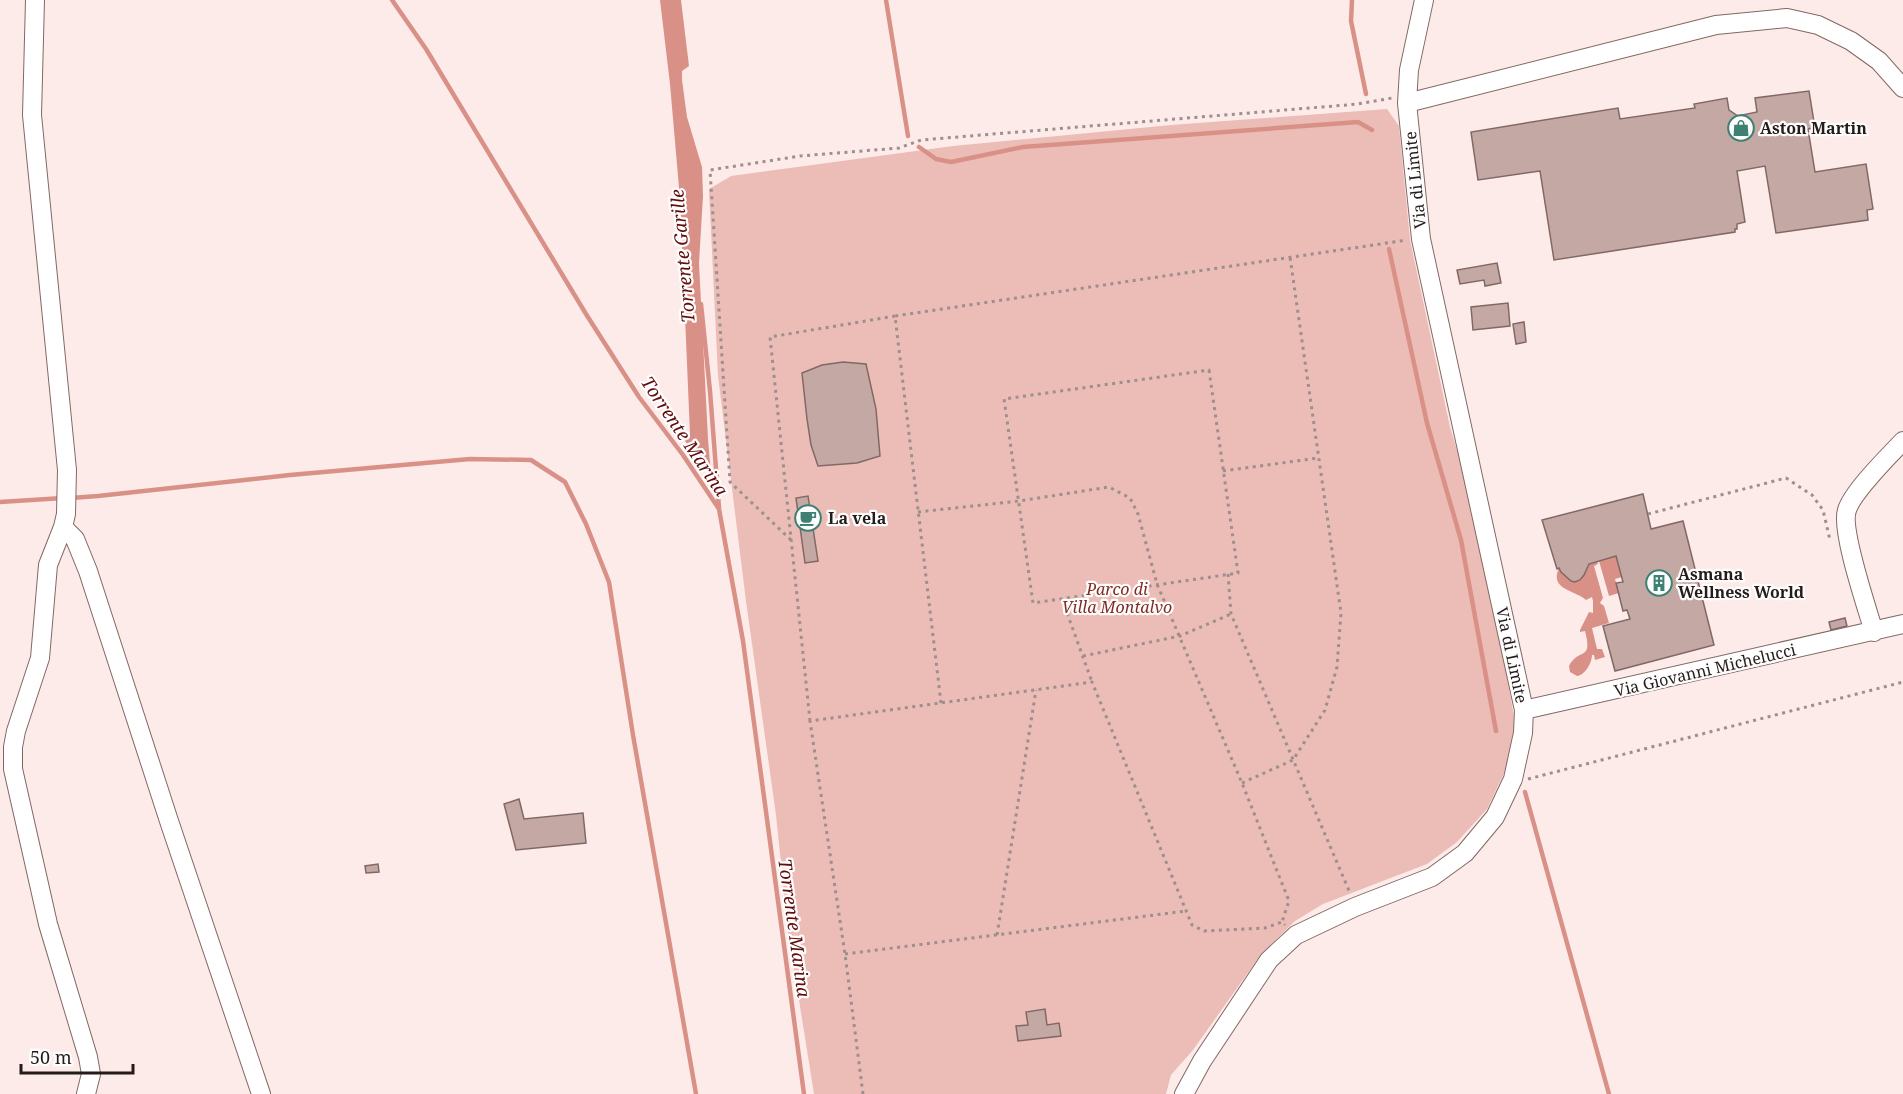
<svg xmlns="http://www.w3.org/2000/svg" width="1903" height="1094" font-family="'Noto Serif',serif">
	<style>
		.green { fill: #ebbdb6 }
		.water { fill: #d99187 }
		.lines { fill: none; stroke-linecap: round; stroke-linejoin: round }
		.stream { stroke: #d99187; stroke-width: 4.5 }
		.building { fill: #c4a8a4; stroke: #826865; stroke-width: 1.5 }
		.minor-casing { stroke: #826864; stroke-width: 20 }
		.path { stroke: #9d8f8d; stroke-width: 3; stroke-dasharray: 3 4.5; stroke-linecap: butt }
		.minor { stroke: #fff; stroke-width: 18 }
		.labels { text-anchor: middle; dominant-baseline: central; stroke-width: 4.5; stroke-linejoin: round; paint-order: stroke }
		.poi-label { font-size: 16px; font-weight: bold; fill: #251b1a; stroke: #fdfdfd; text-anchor: start }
		.street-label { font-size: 16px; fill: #251b1a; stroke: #fdfdfd }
		.park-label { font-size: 16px; font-style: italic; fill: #802b24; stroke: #fdfdfd }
		.water-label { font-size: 18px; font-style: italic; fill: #620c0b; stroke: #fdfdfd }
	</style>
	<rect width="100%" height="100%" fill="#fdebe9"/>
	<path class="green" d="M1387 109 1399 126 1410 240 1450 427 1479 523 1517 733 1508 765 1487 809 1457 842 1427 864 1323 904 1295 921 1262 953 1193 1050 1171 1075 1166 1094H814L788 931 776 815 746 601 718 376 709 189 731 176 953 146 1171 125Z"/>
	<path class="water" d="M660 0H681L689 66 682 71V80L687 117 702 167 703 196 699 263 708 439 711 474 685 441 690 434 680 199 670 84Z
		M1616 556 1622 577 1615 579 1619 593 1609 596 1599 561Z
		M1597 561 1598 564 1594 566 1603 598 1600 603 1604 606 1609 623 1592 628 1597 649H1602L1605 657 1595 660 1594 655H1592C1592 663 1585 675 1577 676L1570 672 1569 666C1579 647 1593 662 1585 631L1580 632V630L1589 612 1593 613V601L1592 597 1586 600C1575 590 1549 590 1559 568 1562 574 1569 580 1575 582L1584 575 1589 564Z"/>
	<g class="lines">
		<path class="stream" d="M392 0 426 49 586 314 639 397 683 455 719 509 743 641 804 1094
			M886 0 908 136
			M1352 0 1351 21 1366 94
			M919 147 936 159 951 162 1023 147 1358 122 1372 130
			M1389 249 1427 423 1461 540 1496 731
			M701 304 710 391 719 508
			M71 498 98 496 290 475 470 459 531 460 565 482 586 524 609 582 633 735 696 1094
			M0 502 63 498
			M1525 792 1609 1094"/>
	</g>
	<path class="building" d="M1809 91 1815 128 1808 129 1815 172 1866 164 1873 209 1867 210 1868 220 1776 233 1765 166 1737 171 1745 222 1737 224V229H1735V232L1554 260 1540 171 1478 180 1471 132 1618 108 1620 119 1695 108 1694 104 1727 98 1729 110 1738 116 1757 112 1755 98Z
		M1497 263 1501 283 1485 286 1484 280 1460 284 1457 270Z
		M1508 303 1510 326 1473 330 1471 307Z
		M1524 322 1526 342 1516 344 1513 324Z
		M843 362 866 364 876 409 880 456 857 463 818 466 811 445 807 419 802 373 822 365Z
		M1643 494 1651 529 1683 521 1714 645 1615 671 1603 626 1630 619 1627 610 1623 611 1616 583 1623 582 1616 556 1589 564 1584 575 1580 580 1575 582 1571 581 1561 572 1559 568 1557 569 1542 520Z
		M808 496 818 561 805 563 796 498Z
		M1845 618 1847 626 1831 630 1829 622Z
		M519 799 524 819 583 813 586 843 516 850 504 804Z
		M378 864 379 872 366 873 365 866Z
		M1045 1009 1047 1025 1059 1023 1061 1036 1018 1041 1016 1026 1028 1025 1026 1012Z"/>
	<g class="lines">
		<g class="minor-casing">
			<path id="minor" d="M35 0 32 115 67 470 66 514 63 527 48 565 40 658 16 731 13 747V769L48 924 88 1057 91 1074 86 1094
				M1407 103 1716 25 1787 18 1818 25 1851 41 1879 61 1903 88
				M63 527 75 539 88 571 169 821 261 1094
				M1874 632C1867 608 1840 529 1847 510 1853 491 1888 457 1903 441
				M1524 710 1903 624
				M1184 1094 1202 1061 1269 960 1296 935 1355 907 1432 877 1465 853 1495 817 1513 779 1523 733 1524 710 1421 239 1407 103 1409 70 1424 0"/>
		</g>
		<path class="path" d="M1209 370 1238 573 1033 603 1004 399Z
			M1223 471 1318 458
			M918 512 1019 501 1109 487 1130 498 1138 514 1157 584 1242 783 1289 901 1282 922
			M1648 514 1786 478 1812 495 1823 510 1830 540
			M791 540 730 482 710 170 800 156 899 148 921 140 1358 104 1392 98
			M1228 574 1231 614 1350 893
			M1062 599 1092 682
			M1083 656 1180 636 1231 614
			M941 703 895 316 1407 240
			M810 721 770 337 895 316
			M1528 779 1903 682
			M1242 783 1293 760 1325 710 1337 667 1341 613 1290 257
			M997 935 1036 690
			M845 954 1186 911
			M863 1094 845 954 810 721 1092 682 1192 925 1204 931 1265 928 1282 922 1285 925"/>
		<use href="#minor" class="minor"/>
	</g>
	<defs>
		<g id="shop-ring" transform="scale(1.35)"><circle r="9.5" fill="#fdfdfd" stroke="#3e8072" stroke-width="1.5"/><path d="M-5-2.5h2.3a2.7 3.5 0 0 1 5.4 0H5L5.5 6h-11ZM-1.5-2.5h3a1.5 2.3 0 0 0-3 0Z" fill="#3e8072"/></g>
		<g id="cafe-ring" transform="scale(1.35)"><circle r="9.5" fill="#fdfdfd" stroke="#3e8072" stroke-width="1.5"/><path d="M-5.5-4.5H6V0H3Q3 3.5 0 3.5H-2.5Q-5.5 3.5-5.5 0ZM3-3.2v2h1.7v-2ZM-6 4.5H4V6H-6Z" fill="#3e8072"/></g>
		<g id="building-ring" transform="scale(1.35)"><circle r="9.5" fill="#fdfdfd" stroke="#3e8072" stroke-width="1.5"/><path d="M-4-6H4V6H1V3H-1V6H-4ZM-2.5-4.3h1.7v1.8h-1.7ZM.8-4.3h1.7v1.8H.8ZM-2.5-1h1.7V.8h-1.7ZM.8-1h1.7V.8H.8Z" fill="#3e8072"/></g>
	</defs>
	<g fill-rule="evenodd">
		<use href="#shop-ring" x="1741" y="128"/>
		<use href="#cafe-ring" x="808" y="518"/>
		<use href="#building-ring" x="1659" y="583"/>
	</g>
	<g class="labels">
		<g class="poi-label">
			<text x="1760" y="128">Aston Martin</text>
			<text x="828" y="518">La vela</text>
			<text x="1678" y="574">Asmana<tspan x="1678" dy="18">Wellness World</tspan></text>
		</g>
		<g class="street-label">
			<text transform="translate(1415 180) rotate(-96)">Via di Limite</text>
			<text transform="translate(1512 655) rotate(78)">Via di Limite</text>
			<text transform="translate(1705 670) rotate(-13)">Via Giovanni Michelucci</text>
		</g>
		<g class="park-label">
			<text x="1117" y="589">Parco di<tspan x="1117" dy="18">Villa Montalvo</tspan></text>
		</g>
		<g class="water-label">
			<text transform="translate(682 256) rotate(-95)">Torrente Garille</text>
			<text transform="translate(685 436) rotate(56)">Torrente Marina</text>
			<text transform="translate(795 928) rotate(82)">Torrente Marina</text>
		</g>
	</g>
	<path d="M21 1064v9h112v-9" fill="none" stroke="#251b1a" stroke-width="3"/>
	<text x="30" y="1064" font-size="18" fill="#251b1a" stroke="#fdfdfd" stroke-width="4.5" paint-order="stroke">50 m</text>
</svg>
